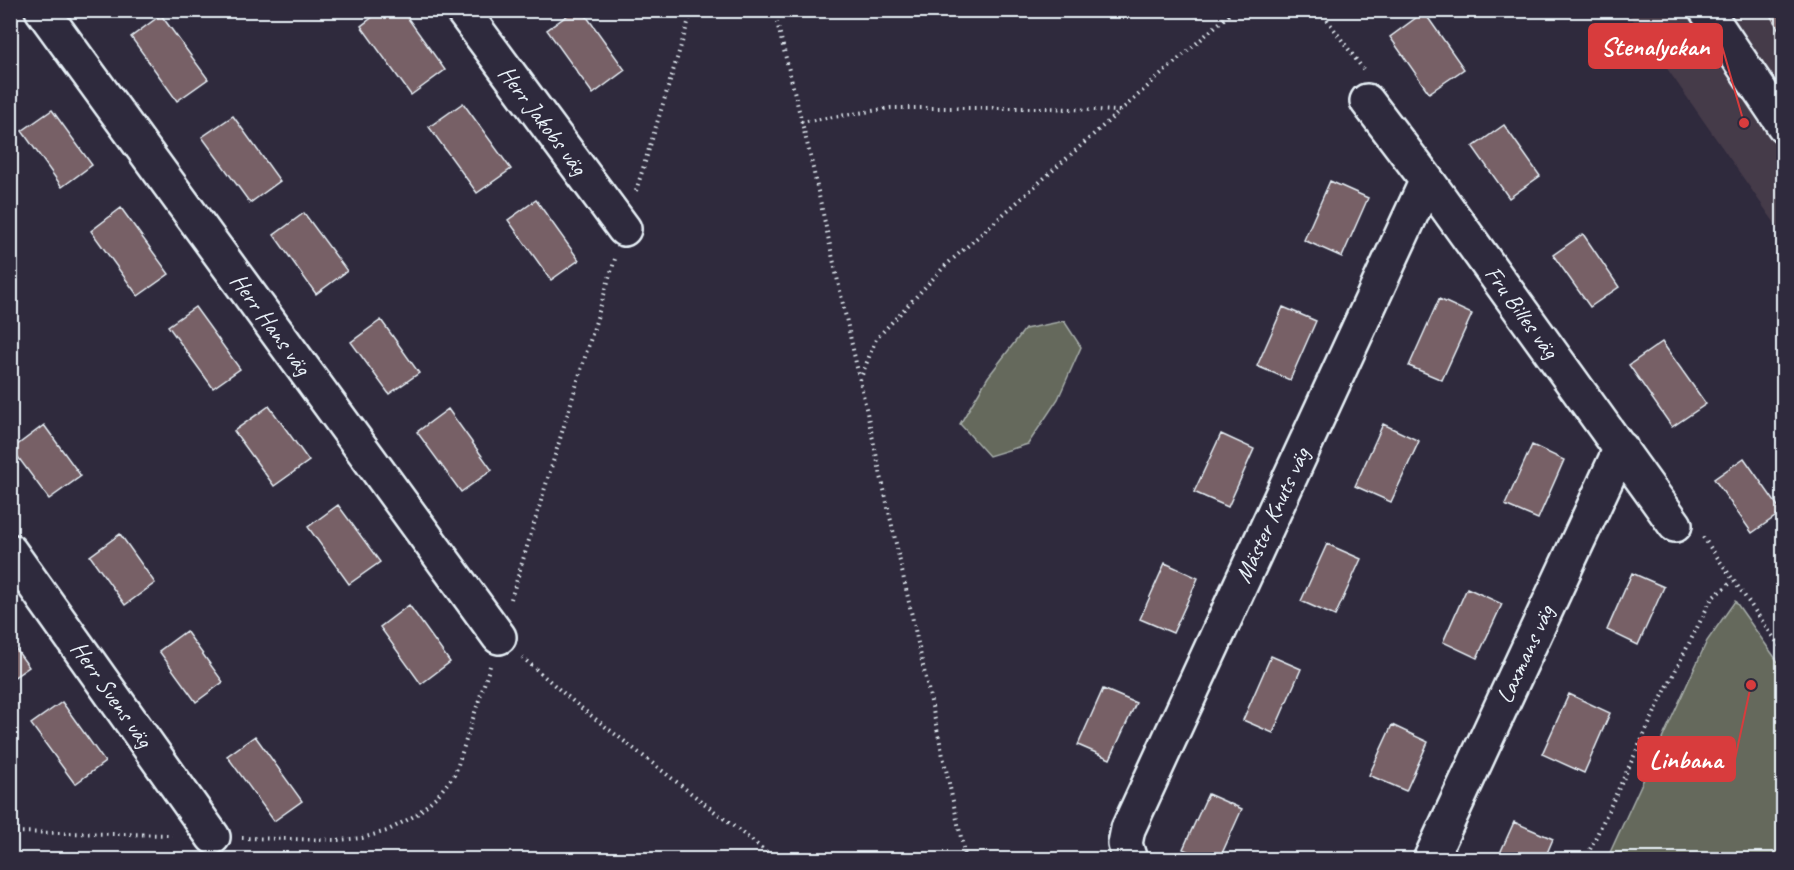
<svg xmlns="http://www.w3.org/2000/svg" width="1794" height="870" font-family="Caveat,sans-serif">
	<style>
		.built { fill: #453a49 }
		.green { fill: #65695b; stroke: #a6adaa; stroke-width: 1.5 }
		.building { fill: #776066; stroke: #e8f1f8; stroke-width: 1.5 }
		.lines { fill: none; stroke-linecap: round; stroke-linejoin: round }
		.minor-casing { stroke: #e8f1f8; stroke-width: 38 }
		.path { stroke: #e8f1f8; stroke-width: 4; stroke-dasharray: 1.5 4.5; stroke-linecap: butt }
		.minor { stroke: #2f2a3d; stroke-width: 33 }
		.labels { text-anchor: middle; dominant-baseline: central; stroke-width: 4.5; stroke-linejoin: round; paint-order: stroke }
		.street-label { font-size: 24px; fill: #e8f1f8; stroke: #2f2a3d }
		.leader { fill: none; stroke: #d83c3d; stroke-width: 2 }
		.callout-dot { fill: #d83c3d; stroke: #2f2a3d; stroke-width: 2 }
		.callout { fill: #d83c3d; stroke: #d83c3d; stroke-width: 2 }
		.callout-label { font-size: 26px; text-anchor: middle; font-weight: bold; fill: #fff }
	</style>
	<rect width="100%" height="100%" fill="#2f2a3d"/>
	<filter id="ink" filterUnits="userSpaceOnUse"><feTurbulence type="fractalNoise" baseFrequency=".0167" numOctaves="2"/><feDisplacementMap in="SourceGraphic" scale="12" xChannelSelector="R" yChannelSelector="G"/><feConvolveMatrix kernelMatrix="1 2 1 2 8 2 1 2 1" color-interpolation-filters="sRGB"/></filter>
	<g filter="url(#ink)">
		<path class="built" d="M1627 11H1783V235Z"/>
		<path class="green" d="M1064 321 1081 347 1058 399 1028 444 989 456 960 424 988 377 1025 329Z
			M1735 601 1783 669V859H1607L1707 641Z"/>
		<path class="building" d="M382 10H402L445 70 411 95 361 26Z
			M575 10H582L625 70 593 94 547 30Z
			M1767 10H1784V38Z
			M1424 12 1464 69 1429 93 1390 37Z
			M161 15 208 79 177 101 131 37Z
			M463 103 511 169 477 193 429 127Z
			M52 110 92 165 62 187 22 131Z
			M233 116 280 181 250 203 202 137Z
			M1504 125 1540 176 1509 198 1473 147Z
			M1330 181 1368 198 1342 257 1304 240Z
			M536 200 579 260 551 280 508 220Z
			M121 208 169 274 138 296 91 231Z
			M304 213 347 271 316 294 274 235Z
			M1583 234 1619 287 1590 307 1553 255Z
			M1439 299 1472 314 1442 380 1409 366Z
			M195 307 240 369 213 388 168 326Z
			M1283 307 1316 321 1290 380 1257 366Z
			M381 320 419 373 389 394 351 342Z
			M1662 342 1706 404 1672 427 1629 365Z
			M269 406 309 461 274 486 234 431Z
			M448 409 492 470 461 492 417 432Z
			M1383 424 1419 441 1391 502 1355 486Z
			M44 425 81 476 49 499 12 449Z
			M1221 434 1254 449 1228 507 1194 492Z
			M1532 445 1564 460 1538 519 1505 505Z
			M1744 458 1782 512 1752 533 1714 479Z
			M338 505 380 562 349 584 308 527Z
			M120 534 155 583 125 605 90 556Z
			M1327 544 1361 559 1335 616 1301 601Z
			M1165 563 1198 578 1173 633 1140 619Z
			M1632 573 1664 587 1638 645 1607 630Z
			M1467 588 1502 604 1477 658 1443 642Z
			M409 605 450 662 421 684 380 627Z
			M186 631 223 682 196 702 159 651Z
			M10 641 29 667 10 680Z
			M1271 656 1301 669 1273 733 1243 720Z
			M1103 689 1136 703 1110 759 1078 745Z
			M1569 694 1610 713 1584 773 1542 754Z
			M62 702 105 762 75 784 31 724Z
			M1392 725 1428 742 1406 791 1369 775Z
			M255 736 302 801 274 821 227 756Z
			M1208 794 1242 809 1219 860H1206L1183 849Z
			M1514 822 1553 839 1544 860H1497Z"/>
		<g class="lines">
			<g class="minor-casing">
				<path id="minor" d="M42 10 499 637
					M462 10 624 229
					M1706 10 1784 126
					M1367 101 1427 180 1675 525
					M10 551 213 837
					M1130 860 1125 844 1128 829 1427 180
					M1430 860 1621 448"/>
			</g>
			<path class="path" d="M774 10 810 155 966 860
				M1320 10 1363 69
				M801 122 891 108H1045L1119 111
				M636 191 692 10
				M860 380 876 339 945 266 1234 10
				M1703 537 1784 652
				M511 599 615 259
				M522 657 575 703 777 860
				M10 832 172 835
				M242 838 338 840 362 838 387 831 416 815 438 795 455 774 490 666
				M1585 860 1660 701 1712 598 1733 581"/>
			<use href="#minor" class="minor"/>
		</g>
	</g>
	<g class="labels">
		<g class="street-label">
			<text transform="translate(543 120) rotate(53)">Herr Jakobs väg</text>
			<text transform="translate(1522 312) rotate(54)">Fru Billes väg</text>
			<text transform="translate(271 324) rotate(54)">Herr Hans väg</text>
			<text transform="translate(1272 515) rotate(-65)">Mäster Knuts väg</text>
			<text transform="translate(1525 654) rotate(-65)">Laxmans väg</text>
			<text transform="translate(112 694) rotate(55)">Herr Svens väg</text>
		</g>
	</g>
	<path class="leader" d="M1744 123L1722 46M1751 685L1735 759"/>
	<g class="callout-dot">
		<circle cx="1744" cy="123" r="6"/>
		<circle cx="1751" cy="685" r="6"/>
	</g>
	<g class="callout">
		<rect x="1589" y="24" width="133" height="44" rx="6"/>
		<rect x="1638" y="737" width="97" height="44" rx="6"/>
	</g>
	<g class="callout-label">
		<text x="1655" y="55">Stenalyckan</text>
		<text x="1686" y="768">Linbana</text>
	</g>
	<rect width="1794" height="870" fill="none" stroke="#2f2a3d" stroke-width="36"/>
	<rect x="18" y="18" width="1758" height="834" fill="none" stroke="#e8f1f8" stroke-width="2" filter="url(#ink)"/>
</svg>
